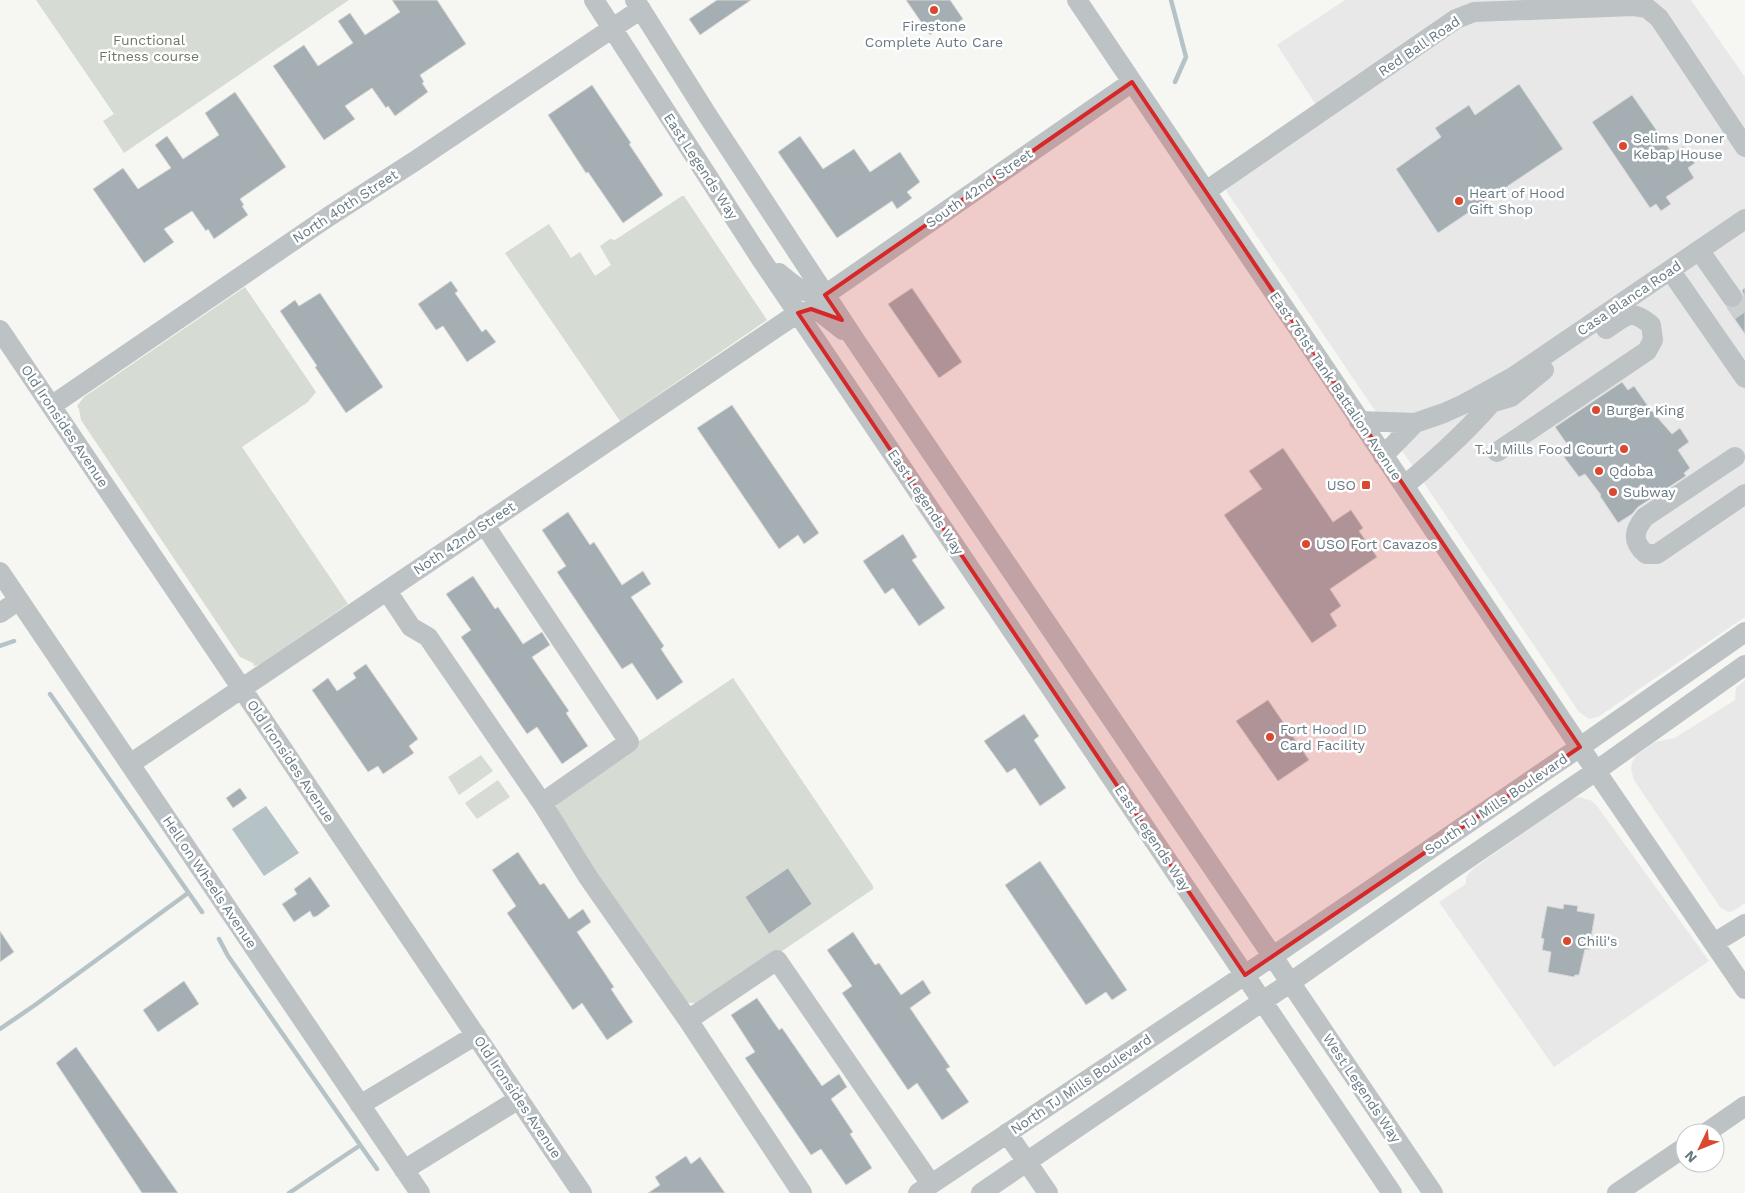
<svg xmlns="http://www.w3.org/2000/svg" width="1745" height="1193" font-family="'Work Sans',sans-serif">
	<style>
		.built { fill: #e7e8e7 }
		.green { fill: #d6dbd3 }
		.water { fill: #b5c3c6 }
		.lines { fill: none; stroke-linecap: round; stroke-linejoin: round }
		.stream { stroke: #b5c3c6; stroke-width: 4.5 }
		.building { fill: #a5aeb3; stroke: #d8d8d6 }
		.minor-tunnel { stroke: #cbd0d1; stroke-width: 20; stroke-dasharray: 20 10; stroke-linecap: butt }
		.minor { stroke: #bdc2c5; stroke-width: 20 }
		.marked { fill: #d62828; fill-opacity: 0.2; stroke: #d62828; stroke-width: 4; stroke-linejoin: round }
		.poi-dot { fill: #da4830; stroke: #fff; stroke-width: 2 }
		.labels { text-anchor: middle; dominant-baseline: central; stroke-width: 5; stroke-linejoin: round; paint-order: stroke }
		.poi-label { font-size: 14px; fill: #677983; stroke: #fff; text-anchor: start }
		.park-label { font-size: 14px; fill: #6b7a65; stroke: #fff }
		.street-label { font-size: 14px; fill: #677983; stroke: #fff }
	</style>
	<rect width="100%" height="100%" fill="#f6f6f3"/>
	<path class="built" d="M1345 0H1691L1745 77V617L1598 717 1589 719 1579 712 1227 192V189L1229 187 1326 120 1277 45Z
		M1745 680V903L1733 911 1728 912 1720 907 1634 780 1631 769 1632 762 1636 756 1655 742 1675 738 1735 700 1736 688Z
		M1579 797 1592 801 1597 806 1709 961 1554 1067 1439 902 1466 884V877L1474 868 1572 799Z"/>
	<path class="green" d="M36 0H349L124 153 103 121 114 114Z
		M682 196H684L767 320 620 421 505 253 549 224 571 258 580 252 595 276 611 265 600 246 610 239 615 240Z
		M245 287 316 392 308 402 242 447 348 604 259 665 254 666 253 663 240 657 81 420 79 409 77 406 84 397Z
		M733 678 873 886V889L712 999C701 1005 691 1004 679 1000L555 812 558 801 565 791Z
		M481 755 493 771 459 795 448 777Z
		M498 780 510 797 477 819 465 803Z"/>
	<path class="water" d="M266 806 299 853 264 876 232 829Z"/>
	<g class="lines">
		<path class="stream" d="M1171 0 1186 57 1175 82
			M0 646 14 641
			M50 694 202 912
			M219 939 228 956 377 1169
			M0 1029 35 1005 188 893
			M289 1193 359 1146"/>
	</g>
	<path class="building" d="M392 0H437L466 44 420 75 424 82 422 83 428 92 395 116 388 106 386 108 372 88 345 106 355 119 324 140 273 66 304 45 318 66 353 43 338 21 350 13 365 35 400 12Z
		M717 0H751L700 35 689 19Z
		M906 0H950L963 19 945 31 943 26 930 35Z
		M1519 84 1563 149 1438 233 1396 169 1441 137 1435 128 1469 105 1475 115Z
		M592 85 631 143 629 144 663 195 623 223 588 172 586 173 548 115Z
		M235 92 286 167 240 199 244 205 242 206 248 215 214 239 208 229 206 231 192 211 164 229 174 242 144 263 93 189 123 168 138 189 171 168 155 145 167 136 183 159 219 135 205 113Z
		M1632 95 1673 154 1683 146 1695 163 1688 168 1694 178 1666 197 1671 204 1661 211 1656 204 1650 208 1592 122Z
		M800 136 823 169 854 149 870 172 900 152 920 182 907 192 912 198 897 209 892 201 837 238 778 152Z
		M451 281 458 291 455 293 482 332 486 329 496 342 467 362 443 326 436 330 418 304Z
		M912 288 962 362 939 378 888 304Z
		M1745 288V334L1727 308 1734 309 1739 306 1743 302 1744 296 1742 290Z
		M320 293 383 387 346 413 315 367 317 366 280 311 295 300 299 306Z
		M1622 382 1628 390 1634 386 1650 409 1672 434 1680 428 1689 442 1678 450 1690 468 1684 473 1686 476 1638 507 1632 514 1618 523 1600 496 1601 495 1585 474 1579 477 1564 457 1570 452 1566 445 1567 444 1555 427Z
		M732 405 819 533 804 544 798 535 779 549 697 428Z
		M1283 448 1333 522 1351 510 1363 528 1359 531 1377 557 1330 589 1341 606 1330 614 1337 626 1312 643 1224 515 1262 489 1249 471Z
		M568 512 590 545 594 542 622 585 643 571 651 584 631 597 664 646 661 649 683 682 657 700 632 663 622 669 557 572 566 566 542 530Z
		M903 534 917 557 912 560 945 608 919 626 893 588 885 594 863 561Z
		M473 576 495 609 498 607 523 644 542 632 550 645 532 657 569 711 566 713 588 746 562 764 537 727 527 734 461 637 471 630 446 594Z
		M366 664 418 739 409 746 414 753 383 774 378 766 368 772 312 690 328 678 337 691 356 678 353 673Z
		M1268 700 1309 760 1278 781 1236 721Z
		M1024 714 1039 736 1034 740 1066 788 1040 806 1015 768 1007 773 984 741Z
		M240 788 247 798 233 808 226 798Z
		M518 852 540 885 544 883 569 919 583 909 591 922 577 932 614 987 611 989 633 1022 607 1040 582 1003 573 1010 507 913 516 906 492 870Z
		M1040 861 1127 990 1112 1000 1106 992 1086 1005 1005 885Z
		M788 868 812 904 769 934 745 897Z
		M310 877 330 906 317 916 313 917 310 911 294 922 282 904 297 894 294 889Z
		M1564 904 1578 906 1577 911 1595 914 1589 950 1585 949 1579 975H1575L1574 977 1548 972 1551 952 1542 950 1544 939 1541 938 1547 906 1563 909Z
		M0 931 14 952 0 962Z
		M853 932 875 965 879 963 901 995 923 980 931 993 910 1008 950 1067 946 1069 969 1102 942 1120 917 1083 908 1090 842 993 852 986 827 950Z
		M184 981 199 1004 158 1032 143 1010Z
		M757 998 779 1030 782 1028 822 1086 839 1074 847 1087 831 1099 853 1132 850 1134 872 1168 846 1185 821 1149 811 1155 745 1058 755 1052 731 1015Z
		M76 1047 178 1193H142L56 1063Z
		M686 1156 691 1164 700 1157 725 1193H648L660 1185 655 1177Z"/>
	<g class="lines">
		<path class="minor-tunnel" d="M1732 297 1745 316"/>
		<path class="minor" d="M594 0 761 259 1392 1193
			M635 0 708 116 855 340 1433 1193
			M1077 0 1596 771 1745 989
			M1206 191 1456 19 1474 12 1634 6 1647 8 1659 18 1745 147
			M1699 250 1732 297
			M1670 270 1745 378
			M779 273C796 287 803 294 825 295
			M825 295 1132 82
			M0 330 582 1193
			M1491 403 1511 397 1544 370
			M51 406 328 217 415 161 641 9
			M1359 421 1415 423
			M1497 452 1647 351 1653 340 1651 325C1630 307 1626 316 1606 329
			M1383 456 1415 423 1444 413 1464 404 1513 377 1745 219
			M1735 457 1645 517C1633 531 1632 542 1646 554H1657L1745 494
			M1404 486C1439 457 1470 429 1499 394
			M484 524 629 742 542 803
			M0 572 420 1193
			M387 591 411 627 428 637 542 803 588 877 688 1020 802 1193
			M0 613 19 600
			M130 764 798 313 811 309 820 312 843 330
			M1714 943 1745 924
			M688 1020 777 960 931 1184
			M360 1105 476 1035
			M1007 1133 1048 1193
			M1706 1133 1745 1106
			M404 1170 519 1099
			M918 1193 1273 956 1580 747 1745 632
			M981 1193 1291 982 1448 872 1596 771 1745 665
			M1617 1193 1685 1147"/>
	</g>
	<path class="marked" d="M1132 82 1580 747 1245 975 798 313 811 309 842 320 825 295Z"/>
	<g class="poi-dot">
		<circle cx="934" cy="10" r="5"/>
		<circle cx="1623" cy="146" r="5"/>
		<circle cx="1459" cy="201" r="5"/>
		<circle cx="1596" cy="410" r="5"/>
		<circle cx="1624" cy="449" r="5"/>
		<circle cx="1599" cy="471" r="5"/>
		<rect x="1361" y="480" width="10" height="10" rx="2.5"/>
		<circle cx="1613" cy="492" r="5"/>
		<circle cx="1306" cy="544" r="5"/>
		<circle cx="1270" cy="737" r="5"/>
		<circle cx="1567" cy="941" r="5"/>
	</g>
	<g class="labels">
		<g class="poi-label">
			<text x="934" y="26" text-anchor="middle">Firestone<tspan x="934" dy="16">Complete Auto Care</tspan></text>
			<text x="1633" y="138">Selims Doner<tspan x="1633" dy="16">Kebap House</tspan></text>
			<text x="1469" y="193">Heart of Hood<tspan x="1469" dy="16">Gift Shop</tspan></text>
			<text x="1606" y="410">Burger King</text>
			<text x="1614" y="449" text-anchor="end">T.J. Mills Food Court</text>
			<text x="1609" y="471">Qdoba</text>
			<text x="1356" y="485" text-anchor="end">USO</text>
			<text x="1623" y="492">Subway</text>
			<text x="1316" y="544">USO Fort Cavazos</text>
			<text x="1280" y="729">Fort Hood ID<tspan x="1280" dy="16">Card Facility</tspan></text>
			<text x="1577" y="941">Chili's</text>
		</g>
		<g class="park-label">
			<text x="149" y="40">Functional<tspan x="149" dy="16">Fitness course</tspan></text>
		</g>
		<g class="street-label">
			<text transform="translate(1419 46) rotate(-34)">Red Ball Road</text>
			<text transform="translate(701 166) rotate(57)">East Legends Way</text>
			<text transform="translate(979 188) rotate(-35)">South 42nd Street</text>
			<text transform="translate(345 206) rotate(-33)">North 40th Street</text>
			<text transform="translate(1629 298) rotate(-34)">Casa Blanca Road</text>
			<text transform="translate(1336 386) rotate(56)">East 761st Tank Battalion Avenue</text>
			<text transform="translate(65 426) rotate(56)">Old Ironsides Avenue</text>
			<text transform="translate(926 502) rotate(56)">East Legends Way</text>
			<text transform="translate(464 538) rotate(-34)">Noth 42nd Street</text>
			<text transform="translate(291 761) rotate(56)">Old Ironsides Avenue</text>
			<text transform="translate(1496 804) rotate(-34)">South TJ Mills Boulevard</text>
			<text transform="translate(1153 838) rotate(56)">East Legends Way</text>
			<text transform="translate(210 882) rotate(56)">Hell on Wheels Avenue</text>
			<text transform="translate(1081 1084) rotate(-34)">North TJ Mills Boulevard</text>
			<text transform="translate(1362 1088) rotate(56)">West Legends Way</text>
			<text transform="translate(518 1097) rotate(56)">Old Ironsides Avenue</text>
		</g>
	</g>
	<g transform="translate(1700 1148) rotate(227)"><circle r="24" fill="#ffffff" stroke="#c2c9cd"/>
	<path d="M0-4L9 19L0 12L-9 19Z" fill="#da4830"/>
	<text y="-8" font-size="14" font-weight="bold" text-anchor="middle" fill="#677983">N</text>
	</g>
</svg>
